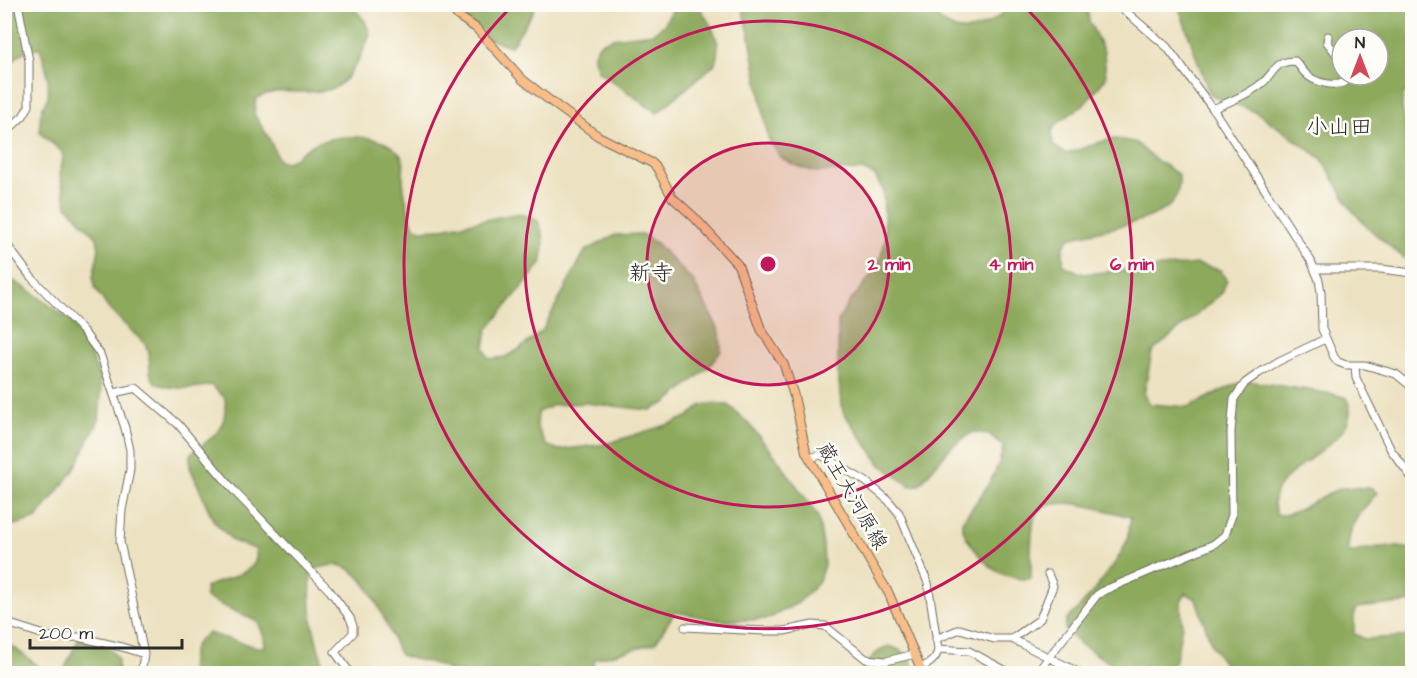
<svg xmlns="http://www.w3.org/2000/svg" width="1417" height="678" font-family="'Architects Daughter','Klee One',sans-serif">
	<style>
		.forest { fill: #8ca95b; stroke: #5c6a43; stroke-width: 1.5; fill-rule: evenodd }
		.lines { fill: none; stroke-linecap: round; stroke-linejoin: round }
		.minor-casing { stroke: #6f6b5f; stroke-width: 9 }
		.major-casing { stroke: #6f6b5f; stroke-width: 10 }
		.minor { stroke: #fff; stroke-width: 7 }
		.major { stroke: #f8bd88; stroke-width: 8 }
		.ring { fill: none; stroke: #c2185b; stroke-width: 3 }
		.labels { text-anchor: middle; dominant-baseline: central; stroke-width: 5; stroke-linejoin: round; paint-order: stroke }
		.street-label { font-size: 20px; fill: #2b2b2b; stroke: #fdfcf7 }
		.quarter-label { font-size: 22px; fill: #2b2b2b; stroke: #fdfcf7 }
		.centre { fill: #c2185b; stroke: #fdfcf7; stroke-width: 3 }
		.ring-label { font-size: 18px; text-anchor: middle; font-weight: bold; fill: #c2185b; stroke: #fdfcf7; stroke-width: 5; stroke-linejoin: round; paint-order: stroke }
	</style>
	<rect width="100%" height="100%" fill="#fdfcf7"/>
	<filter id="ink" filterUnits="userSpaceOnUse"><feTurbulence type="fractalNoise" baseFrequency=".0167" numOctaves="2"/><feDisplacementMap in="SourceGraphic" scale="12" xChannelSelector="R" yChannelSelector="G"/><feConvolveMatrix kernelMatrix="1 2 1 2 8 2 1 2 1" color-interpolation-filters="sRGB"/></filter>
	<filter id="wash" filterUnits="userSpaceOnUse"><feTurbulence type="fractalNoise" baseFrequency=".008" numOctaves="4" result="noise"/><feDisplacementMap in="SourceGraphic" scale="24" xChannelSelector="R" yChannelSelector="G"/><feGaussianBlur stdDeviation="1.35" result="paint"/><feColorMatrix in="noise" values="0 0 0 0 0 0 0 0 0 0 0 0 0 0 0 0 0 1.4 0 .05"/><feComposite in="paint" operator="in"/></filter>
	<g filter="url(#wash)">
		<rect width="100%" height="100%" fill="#ece1c0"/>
		<path class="forest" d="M5 5H351L365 21 370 34C364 51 351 79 334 88 325 92 307 92 297 92 281 91 270 91 256 99L254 114 270 140 279 161 287 162C296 157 305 149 314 144 338 133 391 132 403 160 405 166 402 172 403 178 403 188 409 216 413 224 414 225 419 229 420 230L437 229 520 213 538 221 543 234 544 247 541 264 487 330 484 348 489 359 505 357 518 350 542 331 585 251 615 235 642 234 656 243 693 281 720 332 721 351 709 367 666 403 650 410 585 403 554 405 538 412 537 427 546 445 559 450 605 444 673 423 689 416 702 405 716 403 728 405 747 422 776 457 818 516 823 545 824 565 818 583 798 603 768 619 723 621 675 612 655 643 595 659 591 673 452 674C438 660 417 662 400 655 388 632 372 577 345 567 334 563 323 567 312 570 307 605 314 641 327 673H190C192 653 190 645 208 633L256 647H265L264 637 258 622 206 598 205 588C221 578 265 574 255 549L233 541 213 520 190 467V454C214 437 228 429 225 398L211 385C193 389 172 390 155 383L150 373 149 353 145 344 108 308 95 288 93 277 99 249 97 238 67 206 60 175 63 158 62 152 40 133C39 125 40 117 42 109 44 104 47 100 48 96 50 80 45 62 40 48 23 47 14 59 5 72Z
			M454 5H535L533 12 511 46 480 37Z
			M675 5H698C710 25 725 40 714 65L657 113 598 71 593 56 599 44 612 38 653 33 664 25Z
			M741 5H923C931 11 939 21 949 26 970 39 997 20 1011 5H1087L1089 21 1104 52 1106 78 1083 106 1060 121 1052 130 1053 145 1066 154 1104 141 1115 139 1135 142 1152 157 1179 175C1179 186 1179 196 1170 205 1153 222 1094 231 1069 238L1063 247V265L1083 274 1197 264 1220 270 1227 279 1222 293 1152 352 1144 394 1150 404 1188 407 1236 384 1249 381 1333 394 1347 398C1366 436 1294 461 1278 488 1272 496 1274 506 1276 515 1300 517 1319 493 1343 488 1352 487 1362 488 1372 488L1377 493C1359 514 1349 522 1348 551 1355 554 1360 550 1367 549 1380 546 1400 545 1412 550V602L1357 608 1354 616V634L1365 639 1412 636V673H1230L1212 646 1196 599 1186 593 1181 601 1182 625 1176 660 1166 671 1161 673H1145L1113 665 1080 644 1065 629 1066 620C1082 607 1117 564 1125 545 1129 537 1129 526 1131 517 1108 512 1054 491 1037 513 1029 524 1032 564 1031 578 1021 581 1004 576 995 570 984 563 960 535 962 521 979 498 999 475 1003 446L989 434 973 432 951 447 919 485 910 486 881 465 843 412 838 376V321L848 304 873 273 881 256 885 241 883 190 874 175 862 170 815 172 794 165 780 157 768 138 749 32Z
			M1178 5H1412V91L1403 94 1402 107 1412 165V265L1367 227 1351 209 1322 159 1259 114C1242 105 1225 103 1209 93ZM1342 39H1378V75H1342Z
			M5 276 29 290 72 322 88 349 100 378 101 395 99 420 74 470 50 501 37 518 15 525 5 524Z
			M79 638 107 646 118 658V673L62 674Z
			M4 641H5L48 673H5Z
			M890 646 902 651 912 661 913 673 860 674C868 662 875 650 890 646Z"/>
	</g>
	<g filter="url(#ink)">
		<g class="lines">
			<g class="minor-casing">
				<path id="minor" d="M1117 4 1167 47 1213 109 1311 261 1319 280 1321 292 1322 329 1334 357 1338 362 1346 365H1365L1396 374 1412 387
					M1328 36 1327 42 1342 61
					M1213 109C1228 102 1248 95 1261 84 1275 74 1273 61 1295 61 1299 65 1301 69 1305 73 1314 83 1336 88 1347 81L1349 75
					M4 134 23 116 29 106V61L18 4
					M4 241 31 277 83 331 100 354 125 428 130 450V470L122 510 120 542 144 654 141 674
					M1315 269H1381L1412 273
					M1355 365 1356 378 1391 450 1412 478
					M114 393 136 388 178 424 236 493 330 591 350 618 353 626V633L335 652 351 674
					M809 458 821 455 865 481 888 500 899 513 928 583 938 649C937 659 930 664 920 668
					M4 622 54 638 78 637 122 647 144 654
					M685 627 764 631H784L813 625 825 626 866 659 886 661 915 654
					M936 639 960 629 994 639H1012L1082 674
					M1012 639 1040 619 1053 586 1048 574
					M938 649 969 651 1012 674
					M1036 674 1097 595 1105 590 1214 544 1225 535 1232 515 1231 432 1234 399 1245 383 1259 373 1279 361 1325 339"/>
			</g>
			<g class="major-casing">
				<path id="major" d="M448 4 458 16 476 28 523 80 553 103 598 136 652 163 657 168 672 197 694 217 738 265 761 329 784 365 794 396 806 452 889 594 923 674"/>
			</g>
			<use href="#minor" class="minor"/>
			<use href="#major" class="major"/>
		</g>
	</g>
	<circle cx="768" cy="264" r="121" fill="#c2185b" fill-opacity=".12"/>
	<g class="ring">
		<circle cx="768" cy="264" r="121"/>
		<circle cx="768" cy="264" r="243"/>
		<path d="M1025 7A364 364 0 1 1 511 7"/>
	</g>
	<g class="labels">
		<g class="street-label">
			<text transform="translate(852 496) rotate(60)">蔵王大河原線</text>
		</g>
		<g class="quarter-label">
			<text x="1339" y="127">小山田</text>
			<text x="651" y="273">新寺</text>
		</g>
	</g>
	<circle cx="768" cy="264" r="9" class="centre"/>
	<g class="ring-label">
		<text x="889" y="270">2 min</text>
		<text x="1011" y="270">4 min</text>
		<text x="1132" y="270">6 min</text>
	</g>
	<rect width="1417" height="678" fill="none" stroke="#fdfcf7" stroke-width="24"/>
	<g transform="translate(1360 57)"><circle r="28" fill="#fdfcf7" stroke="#a9a8a5" stroke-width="1.5"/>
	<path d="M0-4.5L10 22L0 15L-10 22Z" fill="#d1495b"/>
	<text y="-9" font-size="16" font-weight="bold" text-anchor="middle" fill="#2b2b2b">N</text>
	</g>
	<path d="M30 639v9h152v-9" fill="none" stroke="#2b2b2b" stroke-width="3"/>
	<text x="39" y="639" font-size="18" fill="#2b2b2b" stroke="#fdfcf7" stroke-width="4.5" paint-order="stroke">200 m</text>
</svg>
